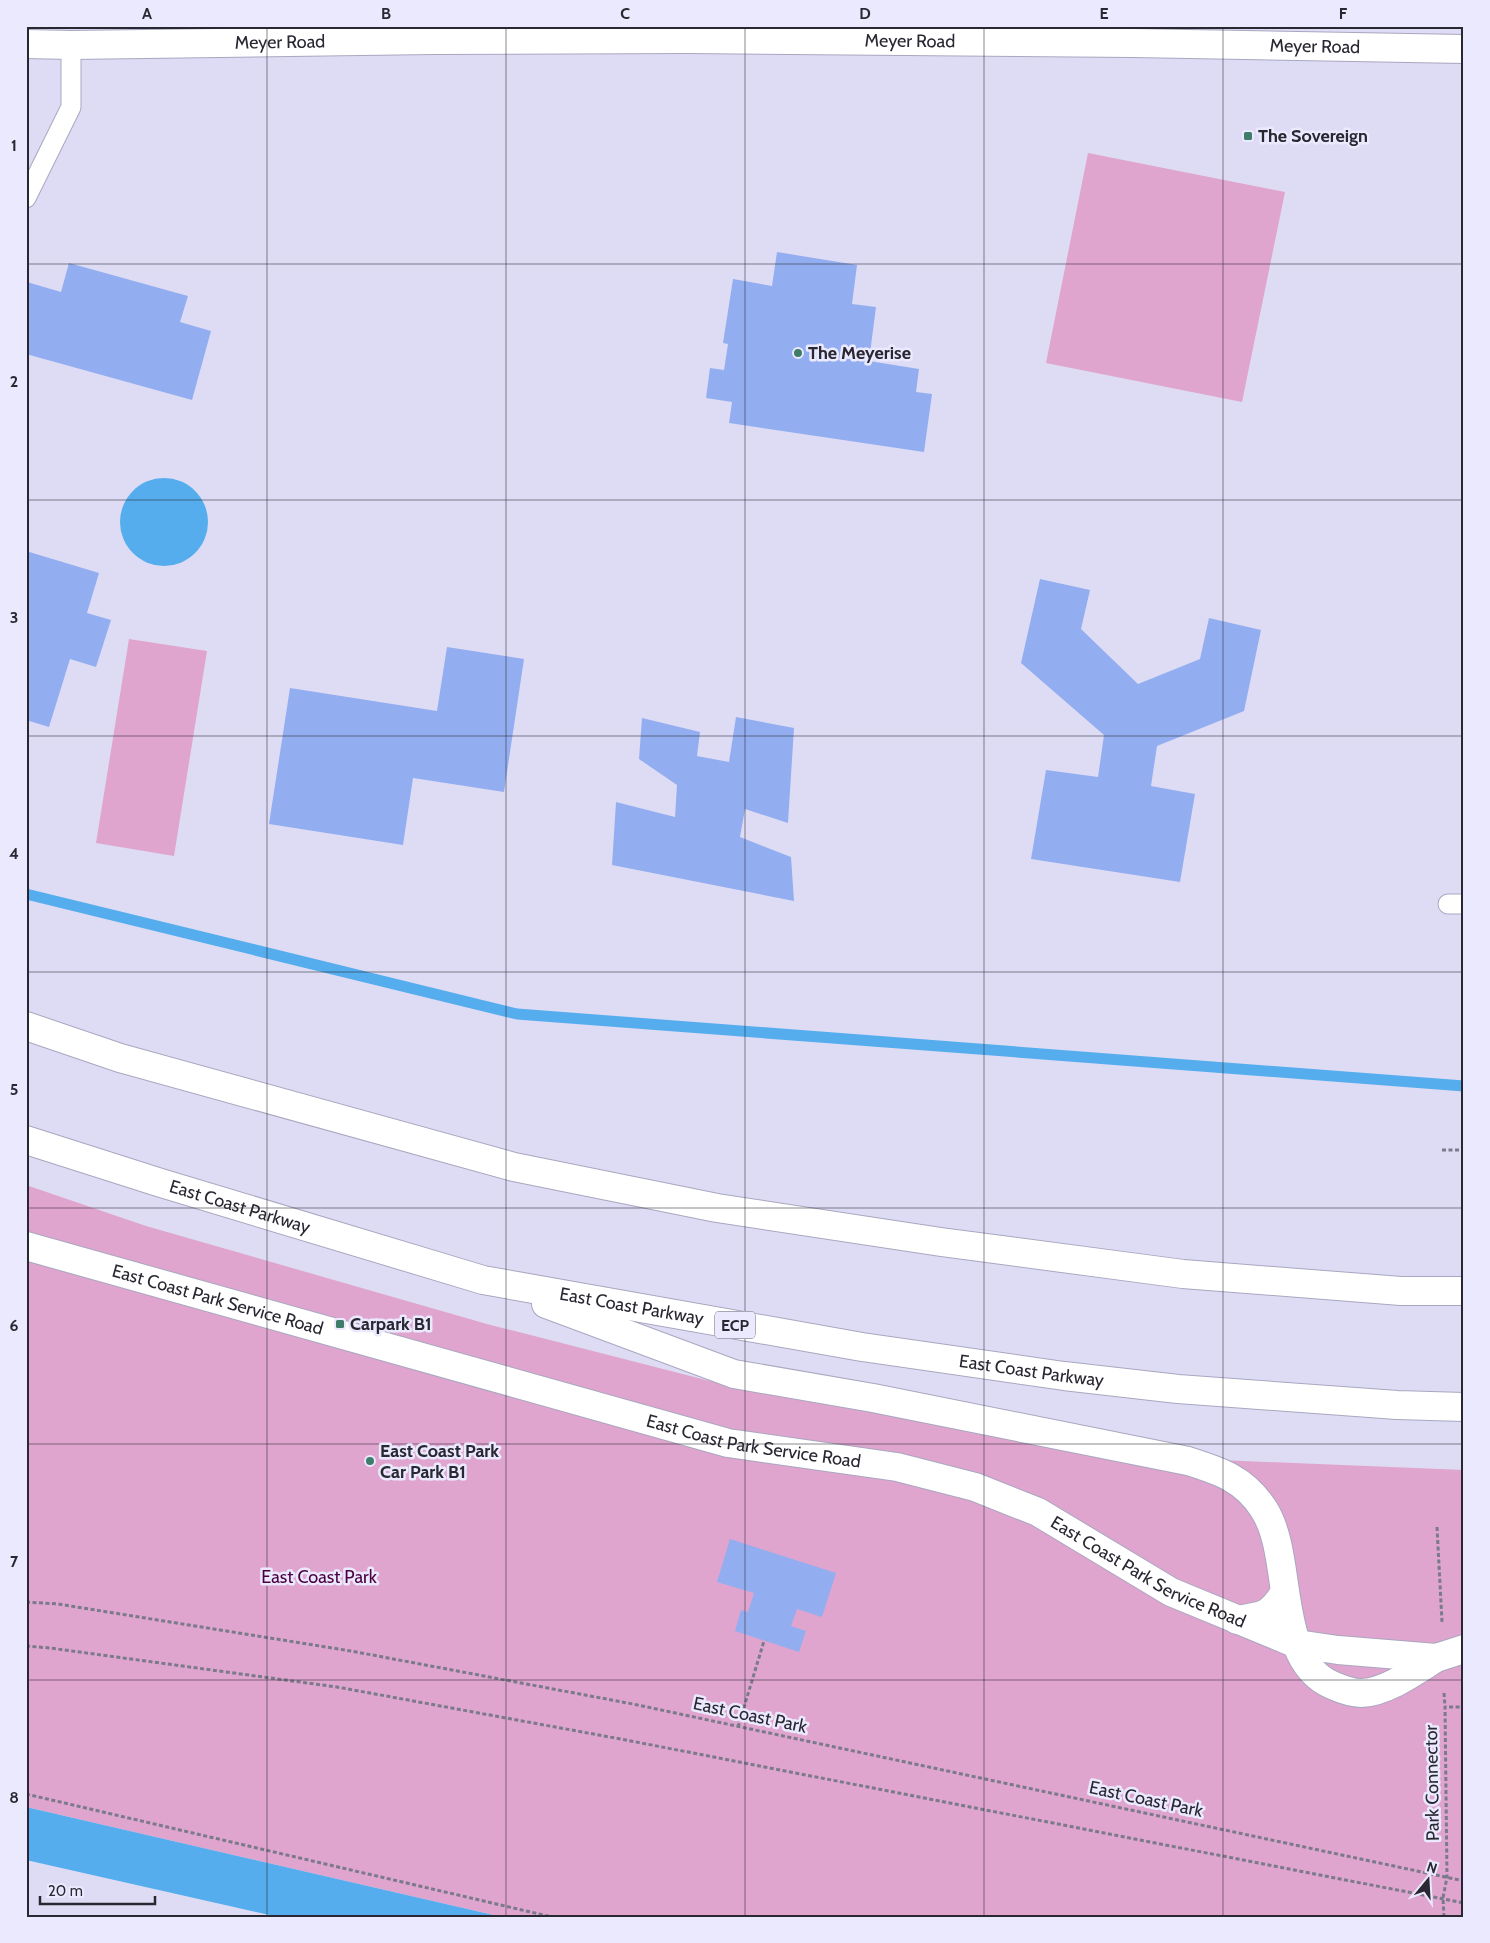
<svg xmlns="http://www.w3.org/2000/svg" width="1490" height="1943" font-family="Cabin,sans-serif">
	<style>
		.green { fill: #dfa5ce }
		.water { fill: #55aded }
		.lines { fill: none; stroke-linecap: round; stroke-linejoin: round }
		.stream { stroke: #55aded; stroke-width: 11 }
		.building { fill: #92aef0 }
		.lane-casing { stroke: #a9a7bf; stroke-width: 21 }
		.street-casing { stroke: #a9a7bf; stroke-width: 30 }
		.secondary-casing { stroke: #a9a7bf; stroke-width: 30 }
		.highway-casing { stroke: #a9a7bf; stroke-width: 30 }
		.path { stroke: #7b7a8b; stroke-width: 3; stroke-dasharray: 4 2.5; stroke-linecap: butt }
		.lane { stroke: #fff; stroke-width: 19 }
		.street { stroke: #fff; stroke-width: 28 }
		.secondary { stroke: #fff; stroke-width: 28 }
		.highway { stroke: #fff; stroke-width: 28 }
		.grid { fill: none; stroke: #292832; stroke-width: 1; stroke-opacity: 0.55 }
		.poi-dot { fill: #3f7d6b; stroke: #ebe9fe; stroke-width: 2 }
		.labels { text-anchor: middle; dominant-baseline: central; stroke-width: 5; stroke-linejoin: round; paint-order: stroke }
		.shield { fill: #ebe9fe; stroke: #63626f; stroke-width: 1 }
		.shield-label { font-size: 16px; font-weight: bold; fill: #292832 }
		.street-label { font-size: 18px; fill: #292832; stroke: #ebe9fe }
		.poi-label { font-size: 18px; font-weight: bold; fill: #292832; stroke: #ebe9fe; text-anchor: start }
		.park-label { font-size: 18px; fill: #4c0040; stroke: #ebe9fe }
		.neatline { fill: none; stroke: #292832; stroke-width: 2 }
		.grid-label { font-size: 16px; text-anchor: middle; font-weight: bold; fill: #292832 }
	</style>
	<rect width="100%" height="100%" fill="#dedcf5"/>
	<path class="green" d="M1088 153 1285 192 1242 402 1046 363Z
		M129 639 207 651 174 856 96 843Z
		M26 1185 146 1226 487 1324 706 1380 927 1422 1220 1460 1464 1470V1917H502L26 1807Z"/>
	<path class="water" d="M120 522a44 44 0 1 1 88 0a44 44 0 1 1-88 0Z
		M26 1807 502 1917H278L26 1860Z"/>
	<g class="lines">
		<path class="stream" d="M26 894 517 1014 1464 1086"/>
	</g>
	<path class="building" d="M777 252 857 265 852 304 876 307 869 361 919 369 916 392 932 394 924 452 729 423 732 402 706 398 710 368 724 370 728 344 723 343 733 279 772 286Z
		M69 263 188 296 180 322 211 331 192 400 26 354 27 282 61 292Z
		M26 551 99 573 87 613 111 620 96 667 70 659 49 727 26 720Z
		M1040 579 1090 590 1081 629 1138 684 1200 659 1209 618 1261 630 1244 711 1157 746 1151 786 1195 794 1180 882 1031 859 1046 770 1098 777 1104 735 1021 663Z
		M447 647 524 659 504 792 413 778 403 845 269 824 290 688 437 711Z
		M736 717 794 728 788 823 745 809 740 837 791 857 794 901 612 865 616 802 675 817 677 785 639 759 642 718 700 732 697 756 729 762Z
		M730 1539 836 1573 822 1617 797 1609 791 1626 806 1631 799 1652 735 1631 741 1610 748 1612 754 1593 717 1582Z"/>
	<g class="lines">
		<g class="lane-casing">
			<path id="lane" d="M26 198 71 107V45
				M1448 904H1464"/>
		</g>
		<g class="street-casing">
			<g id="street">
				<path id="s1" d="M26 1246 728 1443 897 1467 975 1487 1038 1512 1171 1592 1297 1644 1338 1650 1436 1658 1464 1649"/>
			</g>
		</g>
		<g class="secondary-casing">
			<g id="secondary">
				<path id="s2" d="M26 44 71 45 433 40 688 39 1133 43 1464 49"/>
			</g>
		</g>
		<g class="highway-casing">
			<g id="highway">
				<path d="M26 1026 120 1058 514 1167 717 1208 941 1242 1183 1274 1401 1291H1464"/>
				<path id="s3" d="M26 1140 161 1183 483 1280 862 1347 1064 1376 1178 1389 1397 1405 1464 1407"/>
				<path d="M546 1304 734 1374 873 1398 1188 1461C1220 1471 1244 1479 1263 1508 1295 1555 1272 1659 1332 1685 1341 1689 1352 1693 1361 1693 1385 1693 1417 1670 1436 1658"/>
				<path d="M1237 1620C1264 1616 1270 1616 1285 1592"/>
			</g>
		</g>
		<path class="path" d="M1442 1150H1464
			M1437 1527 1442 1622
			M26 1602 58 1604 351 1651 633 1704 1464 1881
			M26 1646 50 1648 337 1687 626 1740 1464 1903
			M1444 1693 1445 1707
			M738 1727 764 1641
			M26 1794 552 1917
			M1444 1917 1443 1898 1447 1877 1445 1707H1464"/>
		<use href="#lane" class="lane"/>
		<use href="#street" class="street"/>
		<use href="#secondary" class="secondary"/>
		<use href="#highway" class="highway"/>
	</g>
	<path class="grid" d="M267 26V1917M506 26V1917M745 26V1917M984 26V1917M1223 26V1917M26 264H1464M26 500H1464M26 736H1464M26 972H1464M26 1208H1464M26 1444H1464M26 1680H1464"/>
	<g class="poi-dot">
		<rect x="1243" y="131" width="10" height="10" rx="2.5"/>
		<circle cx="798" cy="353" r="5"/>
		<rect x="335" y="1319" width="10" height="10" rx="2.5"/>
		<circle cx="370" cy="1461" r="5"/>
	</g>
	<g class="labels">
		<rect class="shield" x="715" y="1311.5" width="40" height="27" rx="4"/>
		<g class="shield-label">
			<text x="735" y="1325">ECP</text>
		</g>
		<g class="street-label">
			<text stroke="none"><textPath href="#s2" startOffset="254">Meyer Road</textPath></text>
			<text stroke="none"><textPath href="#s2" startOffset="884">Meyer Road</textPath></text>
			<text stroke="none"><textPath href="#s2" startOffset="1289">Meyer Road</textPath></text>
			<text stroke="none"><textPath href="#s3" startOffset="224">East Coast Parkway</textPath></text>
			<text stroke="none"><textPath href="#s1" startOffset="199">East Coast Park Service Road</textPath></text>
			<text stroke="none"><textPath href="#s3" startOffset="629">East Coast Parkway</textPath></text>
			<text stroke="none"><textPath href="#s3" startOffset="1034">East Coast Parkway</textPath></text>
			<text stroke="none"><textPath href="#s1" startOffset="754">East Coast Park Service Road</textPath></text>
			<text stroke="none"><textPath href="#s1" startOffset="1174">East Coast Park Service Road</textPath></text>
			<text transform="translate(750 1715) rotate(12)">East Coast Park</text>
			<text transform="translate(1432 1783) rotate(-91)">Park Connector</text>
			<text transform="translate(1146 1799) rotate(12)">East Coast Park</text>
		</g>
		<g class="poi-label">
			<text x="1258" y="136">The Sovereign</text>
			<text x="808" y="353">The Meyerise</text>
			<text x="350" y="1324">Carpark B1</text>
			<text x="380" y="1451">East Coast Park<tspan x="380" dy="21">Car Park B1</tspan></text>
		</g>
		<g class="park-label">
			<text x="319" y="1577">East Coast Park</text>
		</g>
	</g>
	<rect width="1490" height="1943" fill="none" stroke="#ebe9fe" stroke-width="55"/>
	<g transform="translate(1428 1880) rotate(18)" stroke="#ebe9fe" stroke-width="4" paint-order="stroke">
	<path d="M0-4L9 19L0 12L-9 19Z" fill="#292832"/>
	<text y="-8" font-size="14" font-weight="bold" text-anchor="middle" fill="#292832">N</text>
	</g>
	<path d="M40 1896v8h115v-8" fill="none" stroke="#292832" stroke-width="2.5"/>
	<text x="48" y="1896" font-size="15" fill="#292832" stroke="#ebe9fe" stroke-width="4" paint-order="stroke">20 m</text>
	<rect x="28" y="28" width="1434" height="1888" class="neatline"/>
	<g class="grid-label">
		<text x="147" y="19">A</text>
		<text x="386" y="19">B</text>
		<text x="625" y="19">C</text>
		<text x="865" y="19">D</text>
		<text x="1104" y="19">E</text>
		<text x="1343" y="19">F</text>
		<text x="14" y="151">1</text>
		<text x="14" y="387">2</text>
		<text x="14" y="623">3</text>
		<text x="14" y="859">4</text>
		<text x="14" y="1095">5</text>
		<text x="14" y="1331">6</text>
		<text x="14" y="1567">7</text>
		<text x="14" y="1803">8</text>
	</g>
</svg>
